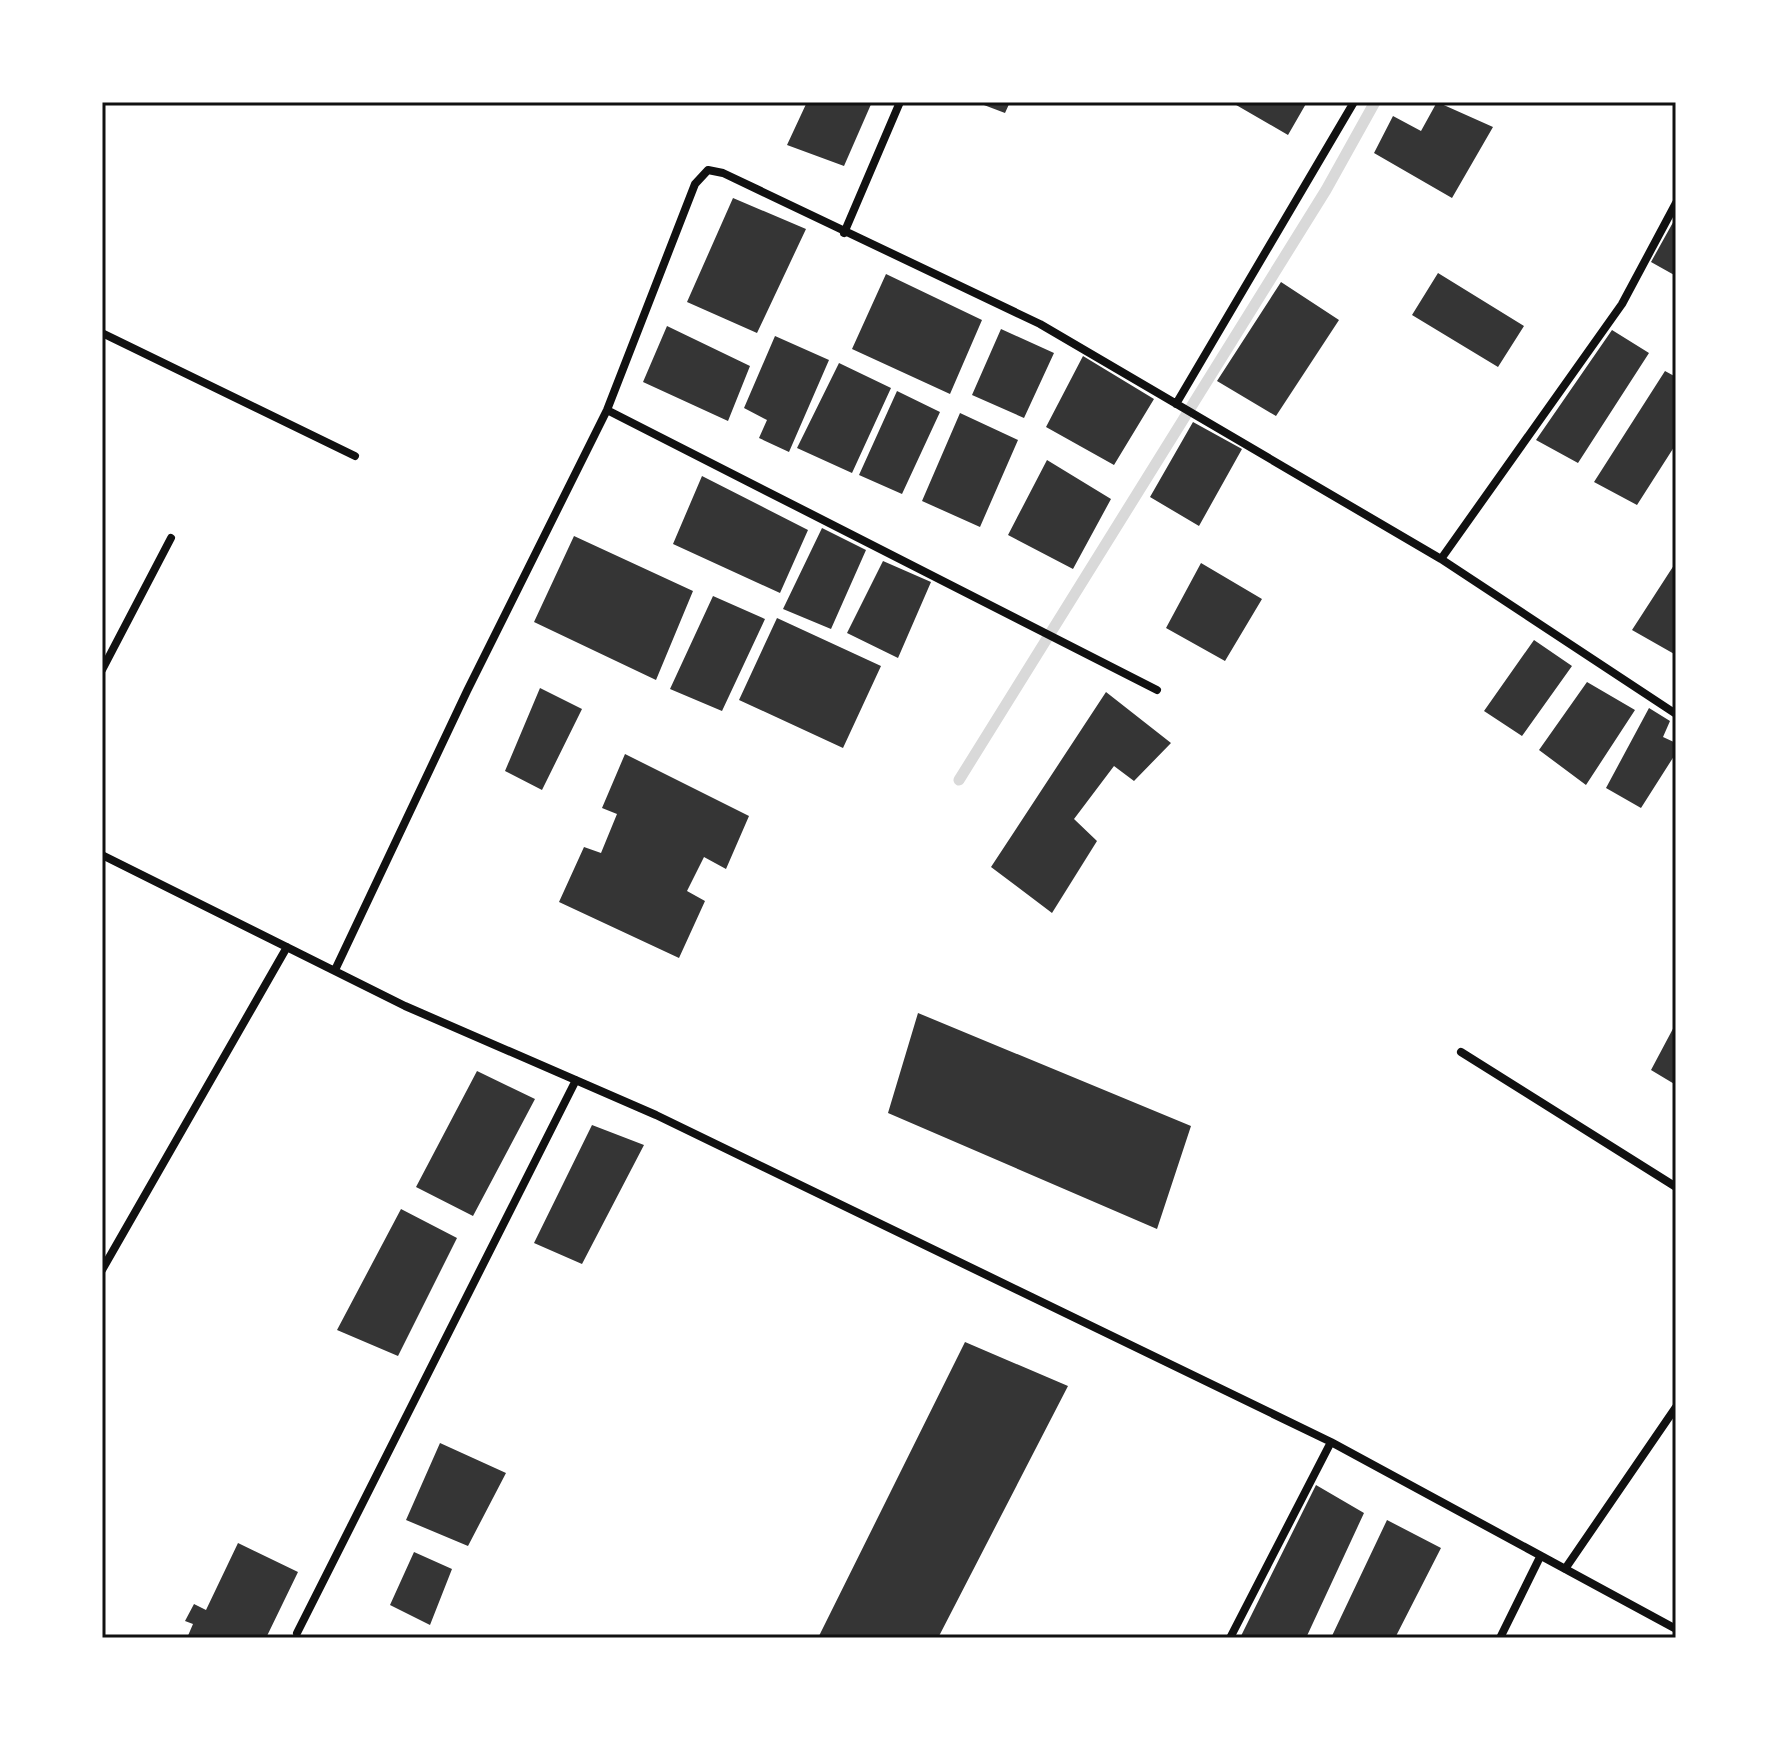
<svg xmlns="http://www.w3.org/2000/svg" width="1778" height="1740" font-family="Rubik,sans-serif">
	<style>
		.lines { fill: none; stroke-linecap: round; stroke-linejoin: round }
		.stream { stroke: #d9d9d9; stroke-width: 11 }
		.building { fill: #353535 }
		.minor { stroke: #111; stroke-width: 8 }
		.neatline { fill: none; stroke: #111; stroke-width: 3 }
	</style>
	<rect width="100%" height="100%" fill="#fff"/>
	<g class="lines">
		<path class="stream" d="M959 780 1326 190 1375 102"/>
	</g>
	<path class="building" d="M807 102H872L844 166 787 145Z
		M976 102H1010L1005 113Z
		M1231 102H1307L1288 135Z
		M1437 102 1493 127 1452 198 1374 153 1393 116 1421 131Z
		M733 198 806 229 757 333 687 302Z
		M1676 217V276L1651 262Z
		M1438 273 1524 326 1498 367 1412 315Z
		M886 274 982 320 950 394 852 349Z
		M1281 282 1339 320 1276 416 1217 381Z
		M667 326 750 366 728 421 643 382Z
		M1001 329 1054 353 1024 418 972 395Z
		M1612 330 1649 353 1578 463 1536 440Z
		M775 336 829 360 789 452 759 438 767 420 744 408Z
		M1083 356 1154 399 1114 465 1046 427Z
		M839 363 891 388 852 473 797 448Z
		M1665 371 1676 377V444L1637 505 1594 482Z
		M897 391 940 412 902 494 859 475Z
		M960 413 1018 440 980 527 922 501Z
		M1193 422 1242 449 1199 526 1150 497Z
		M1047 460 1111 499 1073 569 1008 535Z
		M702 476 808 530 780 593 673 544Z
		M822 528 866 550 831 629 783 609Z
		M574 536 693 591 656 680 534 622Z
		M883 561 931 582 898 658 847 633Z
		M1676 562V655L1632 630Z
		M1201 563 1262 599 1225 661 1166 628Z
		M713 596 765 619 722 711 670 689Z
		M777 618 881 666 843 748 739 700Z
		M1534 640 1572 666 1522 736 1484 711Z
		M1587 682 1635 710 1586 785 1539 750Z
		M540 688 582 709 542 790 505 771Z
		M1106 692 1171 743 1134 781 1114 766 1074 819 1097 841 1052 913 991 867Z
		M1649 708 1670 721 1663 737 1676 743V753L1641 808 1606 788Z
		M625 754 749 816 726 869 704 857 687 891 705 901 679 958 559 902 584 847 601 853 617 814 602 808Z
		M918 1013 1191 1126 1157 1229 888 1113Z
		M1676 1023V1085L1651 1070Z
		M477 1071 535 1099 473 1216 416 1187Z
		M592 1125 644 1145 582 1264 534 1243Z
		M401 1209 457 1238 398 1356 337 1330Z
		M965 1342 1068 1386 938 1638H818Z
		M440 1443 506 1473 468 1546 406 1520Z
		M1316 1485 1364 1513 1306 1638H1240Z
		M1387 1520 1441 1548 1395 1638H1331Z
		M238 1543 298 1572 266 1638H187L193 1624 185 1621 194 1604 206 1610Z
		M414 1552 452 1569 430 1625 390 1605Z"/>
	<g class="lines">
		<path class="minor" d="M844 233 900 102
			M102 333 355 456
			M1176 404 1354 102
			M607 410 1157 690
			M1441 559 1622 304 1676 203
			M102 670 171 538
			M102 855 405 1006 656 1115 1331 1442 1676 1629
			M335 970 467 691 607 410 695 184 708 170 723 173 1040 324 1441 559 1676 714
			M1461 1052 1676 1187
			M102 1270 287 947
			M1565 1569 1676 1407
			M297 1633 576 1080
			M1230 1638 1331 1442
			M1500 1638 1540 1557"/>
	</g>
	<rect width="1778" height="1740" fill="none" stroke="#ffffff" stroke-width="208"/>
	<rect x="104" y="104" width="1570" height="1532" class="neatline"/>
</svg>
